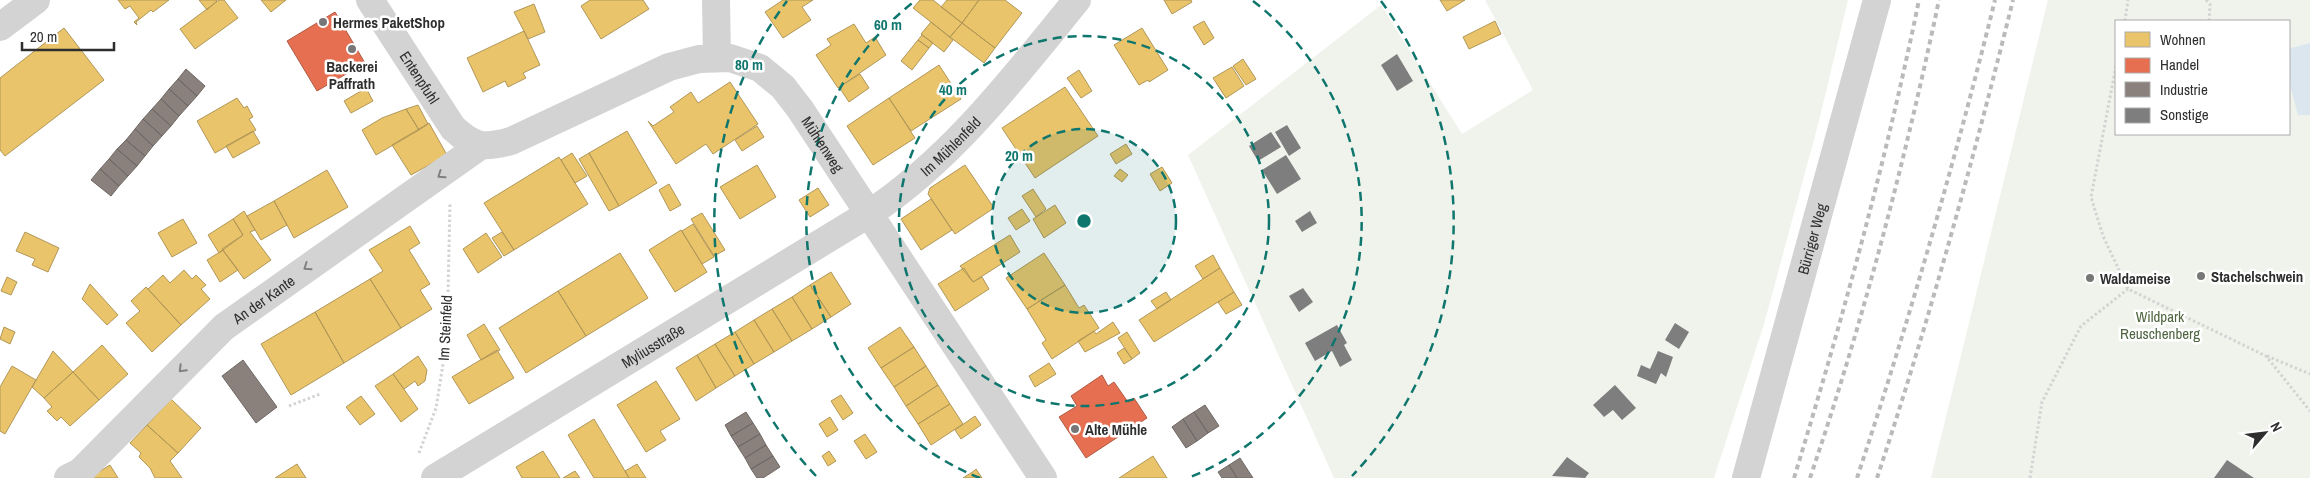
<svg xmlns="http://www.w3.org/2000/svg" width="2310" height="478" font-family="'Archivo Narrow',sans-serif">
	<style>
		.green { fill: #f0f3ec; fill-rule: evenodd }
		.water { fill: #dbe6ef }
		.homes { fill: #e9c46a; stroke: #b19758 }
		.shops { fill: #e76f51; stroke: #b05c46 }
		.industry { fill: #8a817c; stroke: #6e6865 }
		.building { fill: #7e7e7e }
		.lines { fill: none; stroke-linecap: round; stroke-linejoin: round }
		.path { stroke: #d3d3d3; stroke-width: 3; stroke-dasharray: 2.5 2.5; stroke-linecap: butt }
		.minor { stroke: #d3d3d3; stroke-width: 28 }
		.rail { stroke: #bababa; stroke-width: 4; stroke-dasharray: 5 4; stroke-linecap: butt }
		.oneway { stroke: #808080 }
		.ring { fill: none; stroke: #0f766e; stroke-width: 2.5; stroke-dasharray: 9 6 }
		.poi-dot { fill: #777; stroke: #fff; stroke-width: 2 }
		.labels { text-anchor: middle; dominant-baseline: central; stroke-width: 5; stroke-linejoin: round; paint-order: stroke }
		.poi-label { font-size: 15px; font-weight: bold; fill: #2e2e2e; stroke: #fff; text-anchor: start }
		.street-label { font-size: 15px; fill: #2e2e2e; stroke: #fff }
		.park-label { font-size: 15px; fill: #4f6540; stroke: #fff }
		.centre { fill: #0f766e; stroke: #fff; stroke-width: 2.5 }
		.ring-label { font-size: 15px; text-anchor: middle; font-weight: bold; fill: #0f766e; stroke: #fff; stroke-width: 5; stroke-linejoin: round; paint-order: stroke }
	</style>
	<rect width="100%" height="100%" fill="#fff"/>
	<path class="green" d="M1485 0H1848L1819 121 1764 324 1714 478H1334L1188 155 1381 5 1462 134 1533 90Z
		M2048 0H2310V478H1931ZM2116 21H2289V134H2116Z"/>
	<path class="water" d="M2310 43V115H2298L2289 81V52L2291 48Z"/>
	<path class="homes" d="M118 0H169L153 12 151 10 136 22 137 25 134 22 139 18 130 6 125 9Z
		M199 0H216L217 1 207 10Z
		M219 0H224L238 18 195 49 180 29Z
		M261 0H286L271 12Z
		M590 0H643L649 9 601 39 581 6Z
		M783 0H813L802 7 811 20 783 38 765 12Z
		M920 0H933L962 23 950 37 913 8Z
		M947 0H979L962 23 941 7Z
		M979 0H1005L1022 13 995 48 962 23Z
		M1164 0H1191L1192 2 1172 14Z
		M1440 0H1465L1447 11Z
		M534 4 545 32 528 39 514 12Z
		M1204 21 1214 38 1204 45 1193 27Z
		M1495 21 1501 34 1469 49 1463 37Z
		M931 22 953 40 944 52 921 34Z
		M962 23 995 48 984 63 950 37Z
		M854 24 866 43 875 37 886 55 838 88 816 55 831 45 827 39Z
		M64 28 104 80 5 156 0 150V78Z
		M1142 28 1168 70 1149 82 1148 80 1139 85 1114 45Z
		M524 31 540 65 523 73 526 78 508 87 505 81 483 92 467 58Z
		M922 35 933 43 929 48 918 40Z
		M918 40 929 48 912 70 901 61Z
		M1243 59 1256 79 1246 85 1233 66Z
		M939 65 961 99 911 131 889 98Z
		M1232 67 1244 86 1226 98 1213 78Z
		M1079 70 1092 91 1081 98 1067 78Z
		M860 74 869 88 849 102 839 87Z
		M730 82 758 124 713 154 706 144 676 164 648 121 653 126 674 112 670 107 691 92 698 103Z
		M1065 87 1098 136 1035 178 1002 128Z
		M366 88 373 101 351 113 344 101Z
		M237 98 244 108 247 106 253 117 249 119 256 130 215 153 197 121Z
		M889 98 915 138 873 165 847 126Z
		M418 105 428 124 419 130 406 109Z
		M406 109 419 130 376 155 362 130 382 118Z
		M429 123 447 155 411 175 392 145Z
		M757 126 764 137 742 151 735 140Z
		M253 131 260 143 233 158 226 146Z
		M627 131 657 183 619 206 589 153Z
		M1126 144 1132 154 1116 164 1110 154Z
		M572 153 587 176 575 183 561 160Z
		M589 153 619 206 609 211 579 159Z
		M559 157 588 204 514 250 484 203Z
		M757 165 776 197 740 219 720 187Z
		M965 165 994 208 955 234 928 194 930 188Z
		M1162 167 1172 183 1160 191 1150 174Z
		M1120 169 1128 175 1122 182 1114 176Z
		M327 170 348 207 294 238 274 201Z
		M669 184 681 205 670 211 659 190Z
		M818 188 829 205 810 217 799 200Z
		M1033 189 1046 209 1036 217 1022 196Z
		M931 199 952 230 921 250 901 219Z
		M274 201 287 225 261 240 247 216Z
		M1055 205 1066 223 1044 238 1033 219Z
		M1022 209 1030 221 1016 230 1008 218Z
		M244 211 255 230 250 232 271 260 244 279 222 249 243 235 233 219Z
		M702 213 725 250 714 256 691 219Z
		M183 219 197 243 172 257 158 233Z
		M233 219 243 235 219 253 208 235Z
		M693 224 714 257 702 264 682 231Z
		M410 226 420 243 409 250 430 284 420 290 432 309 401 328 370 279 383 271 369 250Z
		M681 230 707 272 675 292 649 250Z
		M25 232 59 248 48 272 32 265 35 259 16 251Z
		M502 232 514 250 504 256 492 238Z
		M486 233 502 257 478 273 463 249Z
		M1010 235 1020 252 973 282 960 266Z
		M223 250 238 270 220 282 207 260Z
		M620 253 648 298 586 336 558 291Z
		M1044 253 1065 285 1027 309 1006 278Z
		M1213 255 1220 268 1203 279 1195 266Z
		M964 268 973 282 982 277 989 289 955 311 938 284Z
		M1220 268 1234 292 1154 342 1139 320Z
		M184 270 192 279 196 275 206 285 201 289 210 299 181 325 148 289 163 275 170 283Z
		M831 272 851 304 831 317 810 285Z
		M7 277 17 282 11 295 1 291Z
		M370 279 401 328 344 363 315 312Z
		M90 284 118 315 107 325 82 299Z
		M810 285 831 317 812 329 792 297Z
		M1065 285 1079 308 1084 305 1099 328 1052 359 1042 343 1046 340 1027 309Z
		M146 287 181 325 152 352 126 323 140 311 131 301Z
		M558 291 586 336 526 373 499 328Z
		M1166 292 1171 300 1157 309 1151 301Z
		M1234 292 1242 305 1226 314 1218 302Z
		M792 297 812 329 792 341 772 309Z
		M772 309 792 341 774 352 754 320Z
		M315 312 344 363 291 395 261 344Z
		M754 320 774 352 754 364 735 332Z
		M1113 322 1120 333 1085 352 1078 341 1094 331 1096 334Z
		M484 324 500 350 481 360 467 335Z
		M4 327 15 332 10 344 0 339Z
		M900 327 914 347 881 368 868 348Z
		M735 332 754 364 735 376 715 344Z
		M1127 332 1140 353 1132 359 1118 338Z
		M715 344 735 376 716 388 697 355Z
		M102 345 128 374 99 400 73 372Z
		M914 347 926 366 894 387 881 368Z
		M1124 348 1132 359 1124 364 1117 353Z
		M497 350 514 378 469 404 452 377Z
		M53 351 73 372 44 398 32 387Z
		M697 355 716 388 696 401 676 368Z
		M418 356 427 370 425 381 418 386 415 381 404 389 393 374Z
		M1049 363 1056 374 1035 387 1029 376Z
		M12 366 36 380 5 434 0 431V387Z
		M926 366 938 385 906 406 894 387Z
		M73 372 99 400 70 426 61 417 57 421 47 411 52 407 44 398Z
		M393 374 418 409 401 422 375 386Z
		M656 381 680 419 660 431 666 440 646 452 617 405Z
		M938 385 950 404 918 424 906 406Z
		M841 395 853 413 843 420 831 401Z
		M361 396 375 414 360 425 346 407Z
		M171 399 201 428 178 453 147 425Z
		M950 404 963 424 931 445 918 424Z
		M975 416 981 425 961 439 955 430Z
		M830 417 838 430 827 437 819 424Z
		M594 419 625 471 629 478H594L568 435Z
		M147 425 178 453 170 461 182 478H155L150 468 139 457 141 453 130 443Z
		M865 434 877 452 866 459 854 441Z
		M543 451 560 478H522L516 467Z
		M829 451 836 461 828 466 822 456Z
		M1153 456 1167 478H1119Z
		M297 464 306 478H275Z
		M637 464 646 478H629L625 471Z
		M110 465 118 478H93L92 476Z
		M976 469 982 478H963L974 471Z
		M575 471 580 478H563Z"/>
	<path class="shops" d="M335 12 365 63 317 91 287 41Z
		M1102 375 1108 386 1114 382 1128 402 1134 398 1147 418 1086 458 1059 417 1077 406 1071 396Z"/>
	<path class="industry" d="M186 69 205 86 197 96 178 79Z
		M178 79 197 96 188 106 169 89Z
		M169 89 188 106 179 116 161 99Z
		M161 99 179 116 171 126 152 109Z
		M152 109 171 126 162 136 143 119Z
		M143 119 162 136 153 146 135 129Z
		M135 129 153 146 145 156 126 140Z
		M126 140 145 156 137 166 117 149Z
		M117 149 137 166 128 176 109 159Z
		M109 159 128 176 119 186 100 169Z
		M100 169 119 186 111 196 91 180Z
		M243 360 277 407 256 423 222 376Z
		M1205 405 1219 426 1208 433 1194 412Z
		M746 412 753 423 731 436 725 425Z
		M1194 412 1208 433 1197 441 1183 419Z
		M1183 419 1197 441 1186 448 1172 427Z
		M753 423 760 434 738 447 731 436Z
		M760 434 766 445 745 458 738 447Z
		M766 445 773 456 751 469 745 458Z
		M773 456 780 467 763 478H757L751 469Z
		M1240 458 1253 478H1237L1229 465Z
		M1229 465 1237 478H1222L1218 472Z"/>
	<path class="building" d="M1397 54 1413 81 1397 91 1381 65Z
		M1287 125 1301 148 1289 156 1275 132Z
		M1271 132 1281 147 1258 161 1249 146Z
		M1286 155 1301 179 1277 194 1262 170Z
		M1310 211 1317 223 1302 232 1295 221Z
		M1303 288 1313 302 1299 312 1289 296Z
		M1675 323 1689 332 1679 349 1665 340Z
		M1337 325 1347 343 1344 345 1352 360 1340 367 1332 351 1315 361 1305 343Z
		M1658 351 1673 357 1666 377 1661 373 1656 384 1637 376 1641 365 1650 369Z
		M1615 385 1636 408 1622 420 1613 410 1604 417 1593 405Z
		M1567 457 1589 473 1585 478 1552 476Z
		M2227 460 2254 478H2214Z"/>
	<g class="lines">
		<path class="path" d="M2206 0 2210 4 2209 21
			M2125 21 2128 0
			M2116 66 2091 197 2103 236 2128 289 2266 356 2310 411
			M2267 356 2310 374
			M289 406 320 394
			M419 453 436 408 447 339 450 203
			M2030 478 2042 402 2081 326 2128 289"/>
		<g class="minor">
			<path id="s1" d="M370 0 453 128C474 147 483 149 511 141L669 67 699 59 730 58 760 68 783 87 800 109 1043 478"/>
			<path d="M716 0 717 58"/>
			<path d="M0 27 36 0"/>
			<path id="s2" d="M68 478 80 472 224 327 480 146"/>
			<path id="s3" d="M435 478 870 213C953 158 1015 76 1077 0"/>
			<path id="s4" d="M1746 478 1877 0"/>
		</g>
		<path class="rail" d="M1794 478C1842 321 1886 161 1919 0
			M1810 478C1863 322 1905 161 1939 0
			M1857 478C1909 321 1955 161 1995 0
			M1877 478C1929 321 1973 161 2013 0"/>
	</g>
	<defs><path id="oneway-chevron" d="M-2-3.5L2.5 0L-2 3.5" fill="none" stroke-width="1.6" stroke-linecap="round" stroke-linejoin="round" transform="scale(1.25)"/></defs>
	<g class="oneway">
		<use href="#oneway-chevron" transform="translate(441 175) rotate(145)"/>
		<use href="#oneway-chevron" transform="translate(307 267) rotate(145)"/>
		<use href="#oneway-chevron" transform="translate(182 369) rotate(135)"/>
	</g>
	<circle cx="1084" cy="221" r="92" fill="#0f766e" fill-opacity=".12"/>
	<g class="ring">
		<circle cx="1084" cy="221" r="92"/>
		<circle cx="1084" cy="221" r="185"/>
		<path d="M980 478A277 277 0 0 1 915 1M1253 1A277 277 0 0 1 1188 478"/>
		<path d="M816 476A370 370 0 0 1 787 1M1381 1A370 370 0 0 1 1352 476"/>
	</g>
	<g class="poi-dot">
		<circle cx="323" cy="22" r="5"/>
		<circle cx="352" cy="49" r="5"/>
		<circle cx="2201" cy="276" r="5"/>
		<circle cx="2090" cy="278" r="5"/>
		<circle cx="1075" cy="429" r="5"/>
	</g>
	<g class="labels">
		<g class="poi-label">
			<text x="333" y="22">Hermes PaketShop</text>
			<text x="352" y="66" text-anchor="middle">Backerei<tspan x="352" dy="17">Paffrath</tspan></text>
			<text x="2211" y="276">Stachelschwein</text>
			<text x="2100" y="278">Waldameise</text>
			<text x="1085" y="429">Alte Mühle</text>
		</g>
		<g class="street-label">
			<text stroke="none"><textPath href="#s1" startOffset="92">Entenpfuhl</textPath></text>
			<text stroke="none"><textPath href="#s1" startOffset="584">Mühlenweg</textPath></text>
			<text stroke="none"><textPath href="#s3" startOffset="614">Im Mühlenfeld</textPath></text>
			<text stroke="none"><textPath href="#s4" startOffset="248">Bürriger Weg</textPath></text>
			<text stroke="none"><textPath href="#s2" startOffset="266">An der Kante</textPath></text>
			<text transform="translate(445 328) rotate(-87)">Im Steinfeld</text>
			<text stroke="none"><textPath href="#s3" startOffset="255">Myliusstraße</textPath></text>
		</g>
		<g class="park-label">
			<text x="2160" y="316">Wildpark<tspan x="2160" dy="17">Reuschenberg</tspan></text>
		</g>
	</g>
	<circle cx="1084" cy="221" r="8" class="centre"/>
	<g class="ring-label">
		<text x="888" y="30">60 m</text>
		<text x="749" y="70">80 m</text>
		<text x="953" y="95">40 m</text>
		<text x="1019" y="161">20 m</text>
	</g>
	<rect x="2115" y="20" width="175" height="115" fill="#ffffff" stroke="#ababab"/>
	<rect x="2125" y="32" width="25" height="15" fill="#e9c46a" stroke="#ababab"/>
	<text x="2160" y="45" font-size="15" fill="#2e2e2e">Wohnen</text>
	<rect x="2125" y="58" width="25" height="15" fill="#e76f51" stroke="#ababab"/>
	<text x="2160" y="70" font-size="15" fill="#2e2e2e">Handel</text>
	<rect x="2125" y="82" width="25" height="15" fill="#8a817c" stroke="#ababab"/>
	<text x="2160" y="95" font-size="15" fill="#2e2e2e">Industrie</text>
	<rect x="2125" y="108" width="25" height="15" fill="#7e7e7e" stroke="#ababab"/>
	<text x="2160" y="120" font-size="15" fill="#2e2e2e">Sonstige</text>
	<g transform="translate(2265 433) rotate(62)" stroke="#ffffff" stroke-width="4" paint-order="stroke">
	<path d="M0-4L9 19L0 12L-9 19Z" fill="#2e2e2e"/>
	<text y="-8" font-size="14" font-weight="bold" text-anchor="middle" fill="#2e2e2e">N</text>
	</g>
	<path d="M22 42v8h92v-8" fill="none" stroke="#2e2e2e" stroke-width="2.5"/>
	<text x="30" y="42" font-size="15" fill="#2e2e2e" stroke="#ffffff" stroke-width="4" paint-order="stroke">20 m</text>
</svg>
